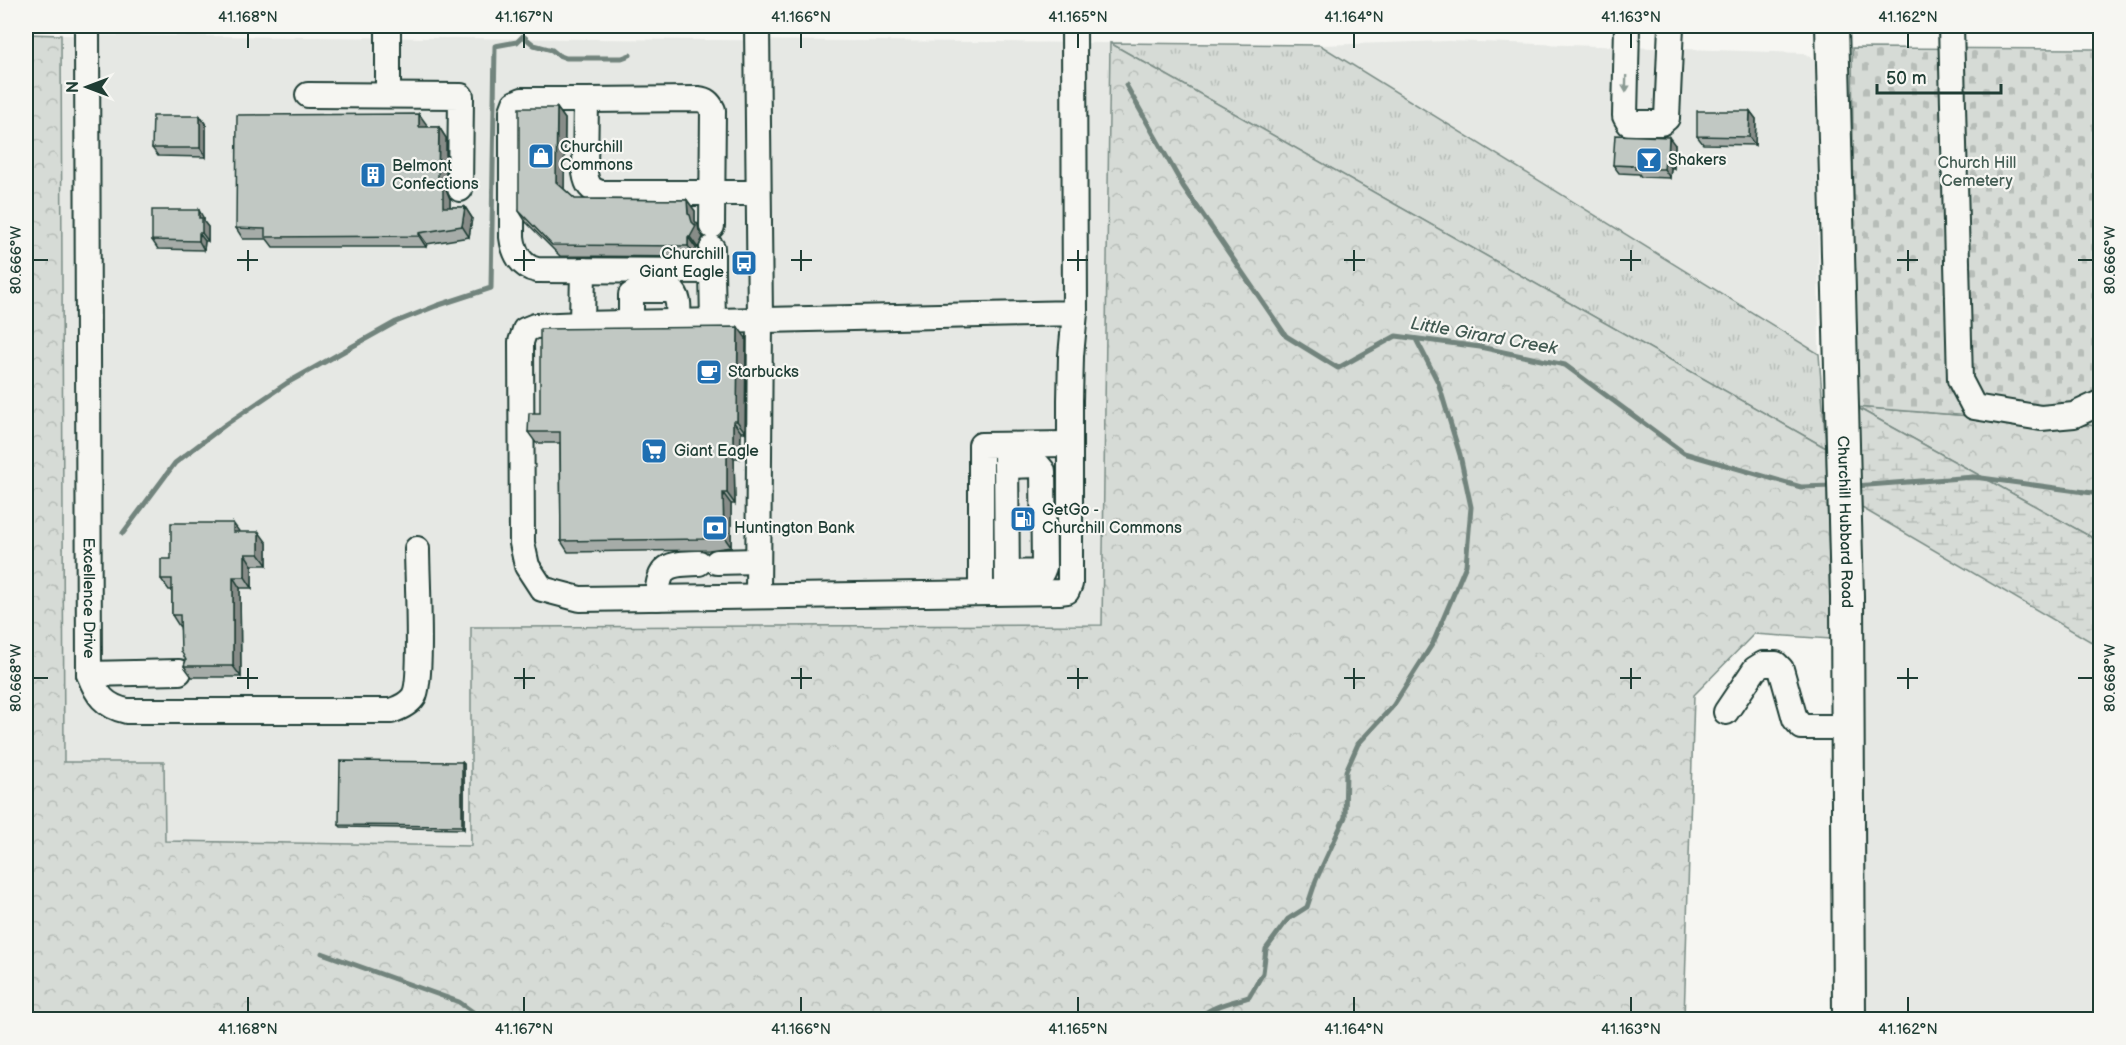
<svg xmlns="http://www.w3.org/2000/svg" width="2126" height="1045" font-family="'Balsamiq Sans',sans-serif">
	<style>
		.built { fill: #e6e8e4 }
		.grass { fill: url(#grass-tufts); stroke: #7a8c85; stroke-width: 1.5 }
		.forest { fill: url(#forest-crowns); stroke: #7a8c85; stroke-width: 1.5 }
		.wetland { fill: url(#wetland-marsh); stroke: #7a8c85; stroke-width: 1.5 }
		.cemetery { fill: url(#cemetery-stones); stroke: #7a8c85; stroke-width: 1.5 }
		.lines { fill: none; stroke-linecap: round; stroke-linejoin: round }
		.stream { stroke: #72847d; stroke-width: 5 }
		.minor-casing { stroke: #1f3d34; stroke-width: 28 }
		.major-casing { stroke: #1f3d34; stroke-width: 36 }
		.minor { stroke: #f6f6f2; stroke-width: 24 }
		.major { stroke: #f6f6f2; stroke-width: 32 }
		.wall { fill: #a6aca8; stroke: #1f3d34; stroke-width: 1.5 }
		.shaded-wall { fill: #878c88; stroke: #1f3d34; stroke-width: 1.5 }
		.building { fill: #c1c8c3; stroke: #1f3d34; stroke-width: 1.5 }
		.oneway { fill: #8a9a93 }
		.ticks { fill: none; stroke: #1f3d34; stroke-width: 2 }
		.labels { text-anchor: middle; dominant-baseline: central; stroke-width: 4.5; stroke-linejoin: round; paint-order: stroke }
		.poi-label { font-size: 16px; fill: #1f3d34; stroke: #f6f6f2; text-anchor: start }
		.park-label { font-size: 16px; fill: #445d54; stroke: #f6f6f2 }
		.street-label { font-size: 16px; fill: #1f3d34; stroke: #f6f6f2 }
		.water-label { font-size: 18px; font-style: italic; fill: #425a52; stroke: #f6f6f2 }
		.neatline { fill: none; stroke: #1f3d34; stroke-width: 2 }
		.ticks-label { font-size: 15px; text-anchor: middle; fill: #1f3d34 }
	</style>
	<defs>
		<pattern id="grass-tufts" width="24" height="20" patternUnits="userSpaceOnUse" patternTransform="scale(1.5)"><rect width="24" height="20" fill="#d6dbd6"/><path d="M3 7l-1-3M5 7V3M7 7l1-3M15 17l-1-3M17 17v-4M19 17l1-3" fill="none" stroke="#b7bdb8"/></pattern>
		<pattern id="forest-crowns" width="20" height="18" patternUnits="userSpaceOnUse" patternTransform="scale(1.5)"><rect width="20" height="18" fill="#d6dbd6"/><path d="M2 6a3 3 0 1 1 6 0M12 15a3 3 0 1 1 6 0" fill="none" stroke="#b7bdb8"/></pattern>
		<pattern id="wetland-marsh" width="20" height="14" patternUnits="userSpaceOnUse" patternTransform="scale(1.5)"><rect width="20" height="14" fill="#d6dbd6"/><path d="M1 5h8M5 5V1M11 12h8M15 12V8" fill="none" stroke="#b7bdb8"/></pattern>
		<pattern id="cemetery-stones" width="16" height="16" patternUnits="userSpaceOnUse" patternTransform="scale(1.5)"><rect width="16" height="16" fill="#d6dbd6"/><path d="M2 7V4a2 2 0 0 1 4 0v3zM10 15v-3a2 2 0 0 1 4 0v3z" fill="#b7bdb8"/></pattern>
	</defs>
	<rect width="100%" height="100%" fill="#f6f6f2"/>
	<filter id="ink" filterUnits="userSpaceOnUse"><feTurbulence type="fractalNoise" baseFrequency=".0167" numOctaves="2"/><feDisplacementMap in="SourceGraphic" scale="12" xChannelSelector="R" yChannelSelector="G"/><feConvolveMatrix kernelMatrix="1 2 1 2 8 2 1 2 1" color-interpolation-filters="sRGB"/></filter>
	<g filter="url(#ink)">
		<path class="built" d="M61 35 1110 43 1102 625 471 627 472 846 165 841 164 762H64Z
			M1448 41 1804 53 1814 60 1817 75 1819 354 1320 45Z
			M1862 508 2100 647V1019L1861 1020Z"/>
		<path class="grass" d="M1110 43 1320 45 1819 354 1826 448Z"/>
		<path class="forest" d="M26 34 61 35 64 762H164L165 841 471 846V627L1102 625 1110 43 1826 448 1831 639 1754 634 1694 695 1684 1019H26Z
			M1856 407 2100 426V542Z"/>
		<path class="wetland" d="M1856 407 2100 542V647L1862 508Z"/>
		<path class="cemetery" d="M1852 48 2100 49V426L1856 407Z"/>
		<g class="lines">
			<path class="stream" d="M1126 85 1183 186 1286 336 1338 368 1396 336 1480 347 1565 365 1684 453 1801 487 1833 486
				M1855 486 1974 477 2100 494
				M123 533 175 463 225 425 287 383 396 322 436 306 491 288 495 46 517 42 523 36 534 45 552 50 558 55 566 58H622L630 55
				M322 953 459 1002 484 1020
				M1197 1020C1209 1006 1233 1002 1249 997L1263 973 1266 949 1288 919 1307 907 1316 880 1345 817 1346 771 1358 744 1393 706 1433 643 1466 565 1471 507 1460 455 1438 382 1416 339"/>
			<g class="minor-casing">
				<g id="minor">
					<path id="s1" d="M87 26 89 674C97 695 104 706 127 711H391C400 708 409 704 414 696 423 680 417 574 417 549"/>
					<path d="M388 26V95"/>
					<path d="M757 26 760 319 758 596"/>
					<path d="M1074 26 1075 313 1071 356 1070 400V584L1067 591 1059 592 580 599 542 589 527 566 522 543 521 342 525 330 535 326 582 324 1075 313"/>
					<path d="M1627 26 1625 116 1629 123H1661L1667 118 1671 26"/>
					<path d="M1951 26 1960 380 1974 407 2041 418 2074 415 2100 403"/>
					<path d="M308 95 461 96 460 189"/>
					<path d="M586 100 698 99C706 100 709 102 713 110L712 226"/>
					<path d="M712 248V271"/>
					<path d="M713 322 712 271 537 270C521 267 514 253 512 237V111L515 103 522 100H586L585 173C587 185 590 190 602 193H758"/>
					<path d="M631 323V295L640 290H671C681 297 678 311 678 322"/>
					<path d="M582 324 583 270"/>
					<path d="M1006 451 1007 588"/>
					<path d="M1006 466 1038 465 1043 471 1044 567 1042 572 1007 573"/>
					<path d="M717 562 758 561"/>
					<path d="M981 593V445L1069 444"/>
					<path d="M657 598C659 564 668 564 699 563"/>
					<path d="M89 674 179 672"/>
					<path d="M1726 712 1755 669 1763 664H1776L1781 669 1795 719 1802 727H1848"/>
				</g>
			</g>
			<g class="major-casing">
				<g id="major">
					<path id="s2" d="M1832 26 1847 596 1849 1020"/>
				</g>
			</g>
			<use href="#minor" class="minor"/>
			<use href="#major" class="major"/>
		</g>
		<path class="wall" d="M557 108 565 119 564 189 575 199 687 200 695 211V221L698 225 699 231 703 237 698 248H696V257L560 256 526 222 519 211Z
			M1750 111 1756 119 1755 145 1703 144 1697 136Z
			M200 116 206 125V157L158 156 152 148Z
			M427 125V127H439L446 138V189L450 199V207H465L472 218 469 237 427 244 426 247H273L267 239H243L236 228Z
			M1675 145 1674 168H1671L1670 178 1641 177 1639 174 1619 173 1613 165Z
			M204 219V222L208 227V241H205L204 250 158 249 152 240Z
			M746 338 745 432H741L740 458H734L735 504H731V547L709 550 568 552 561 541 560 443H536L528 432 540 413Z
			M239 532 267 543V565H252V588H240L241 677H192L184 666 186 660 180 626H179L172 615V590H169L161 579 171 559Z
			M462 762 464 764V829L341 827 339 825Z"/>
		<path class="shaded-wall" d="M557 108 565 119 564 193 556 182Z
			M1750 111 1756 119 1755 145 1749 137Z
			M419 114 427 125V138L419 127Z
			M200 116 206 125V157L200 148Z
			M439 127 446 138V189L450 199V218L443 207 438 178Z
			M1669 137 1675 145 1674 168 1668 160Z
			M1665 160 1671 168 1670 178 1664 169Z
			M687 200 695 211V221L698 225 699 231 703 237 698 248 690 237 688 214Z
			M465 207 472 218 469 237 462 226Z
			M199 210 204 219V222L208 227V241L202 233 199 218Z
			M199 233 205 241 204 250 199 241Z
			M419 233 427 244 426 247 419 236Z
			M688 237 696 248V257L688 246Z
			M738 327 746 338 745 432 737 421Z
			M733 421 741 432 740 458 733 447Z
			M727 447 734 458 735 504 727 493Z
			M723 493 731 504V547L724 537Z
			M233 523 241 534 233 532Z
			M259 532 267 543V565L259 554Z
			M245 554 252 565V588L245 577Z
			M233 577 240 588 241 677 233 666Z
			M462 762 464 764V829L462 826Z"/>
		<path class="building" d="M519 108H557L556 182 575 199 687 200 688 214 690 215 692 222 696 226 690 237H688V246L552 245 519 211Z
			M1697 111H1750L1749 137 1697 136Z
			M419 114V127H439L438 178 443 188V207H465L462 226 419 233V236L265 237V229L236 228 237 115Z
			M153 116H200V148H152Z
			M1615 135 1669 137 1668 160H1665L1664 169H1635V166L1613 165Z
			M152 210H199V218H202V233H199V241L152 240Z
			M738 327 737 421H733V447H727V493H723L724 537 702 539 561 541 560 432H528L529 413H540V329Z
			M171 523H233V532H259V554H245V577H233V666H184L186 660 181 651 180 615H172V579H161V559H171Z
			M340 761 462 762V826L339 825Z"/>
		<defs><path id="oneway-solid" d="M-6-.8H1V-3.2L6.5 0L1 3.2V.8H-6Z" transform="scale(1.5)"/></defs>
		<use class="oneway" href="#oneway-solid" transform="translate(1626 84) rotate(91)"/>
	</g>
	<path class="ticks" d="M248 33V48M524 33V48M801 33V48M1078 33V48M1354 33V48M1631 33V48M1908 33V48M248 250V271M524 250V271M801 250V271M1078 250V271M1354 250V271M1631 250V271M1908 250V271M33 260H48M237 260H258M514 260H535M791 260H812M1067 260H1088M1344 260H1365M1620 260H1641M1897 260H1918M2078 260H2093M248 668V689M524 668V689M801 668V689M1078 668V689M1354 668V689M1631 668V689M1908 668V689M33 678H48M237 678H258M514 678H535M791 678H812M1067 678H1088M1344 678H1365M1620 678H1641M1897 678H1918M2078 678H2093M248 997V1012M524 997V1012M801 997V1012M1078 997V1012M1354 997V1012M1631 997V1012M1908 997V1012"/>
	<defs>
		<g id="shop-square" transform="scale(1.35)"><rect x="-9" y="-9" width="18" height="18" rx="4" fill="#1f6fb2" stroke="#f6f6f2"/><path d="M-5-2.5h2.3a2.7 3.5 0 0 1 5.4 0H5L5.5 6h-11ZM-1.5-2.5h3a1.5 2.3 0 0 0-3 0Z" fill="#fff"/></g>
		<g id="bar-square" transform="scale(1.35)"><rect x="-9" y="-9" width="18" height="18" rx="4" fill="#1f6fb2" stroke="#f6f6f2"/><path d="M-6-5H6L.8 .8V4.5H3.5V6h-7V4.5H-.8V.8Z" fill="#fff"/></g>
		<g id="building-square" transform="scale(1.35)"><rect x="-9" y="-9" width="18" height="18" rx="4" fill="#1f6fb2" stroke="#f6f6f2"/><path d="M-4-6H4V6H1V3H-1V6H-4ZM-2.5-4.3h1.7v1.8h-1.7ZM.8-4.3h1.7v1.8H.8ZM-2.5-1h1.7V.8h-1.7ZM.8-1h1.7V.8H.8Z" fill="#fff"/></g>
		<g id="bus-square" transform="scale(1.35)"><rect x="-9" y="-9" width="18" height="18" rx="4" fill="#1f6fb2" stroke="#f6f6f2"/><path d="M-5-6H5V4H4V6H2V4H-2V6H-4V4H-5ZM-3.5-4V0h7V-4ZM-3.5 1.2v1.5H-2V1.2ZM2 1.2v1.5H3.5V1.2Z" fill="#fff"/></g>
		<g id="cafe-square" transform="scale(1.35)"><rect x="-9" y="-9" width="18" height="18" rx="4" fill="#1f6fb2" stroke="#f6f6f2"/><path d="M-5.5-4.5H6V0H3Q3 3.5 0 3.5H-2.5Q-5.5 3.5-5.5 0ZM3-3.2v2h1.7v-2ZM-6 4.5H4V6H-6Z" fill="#fff"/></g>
		<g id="supermarket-square" transform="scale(1.35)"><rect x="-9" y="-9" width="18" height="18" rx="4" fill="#1f6fb2" stroke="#f6f6f2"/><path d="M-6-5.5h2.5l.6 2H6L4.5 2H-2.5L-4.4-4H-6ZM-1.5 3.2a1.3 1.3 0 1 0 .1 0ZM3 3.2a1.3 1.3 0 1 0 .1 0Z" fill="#fff"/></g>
		<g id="fuel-square" transform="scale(1.35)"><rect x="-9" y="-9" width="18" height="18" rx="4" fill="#1f6fb2" stroke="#f6f6f2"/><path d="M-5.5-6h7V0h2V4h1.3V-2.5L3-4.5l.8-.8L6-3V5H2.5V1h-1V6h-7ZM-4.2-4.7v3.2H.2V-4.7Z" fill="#fff"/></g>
		<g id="bank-square" transform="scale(1.35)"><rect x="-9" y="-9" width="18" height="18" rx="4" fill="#1f6fb2" stroke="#f6f6f2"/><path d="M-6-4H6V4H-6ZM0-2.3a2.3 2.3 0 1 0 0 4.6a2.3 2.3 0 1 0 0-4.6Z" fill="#fff"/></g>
	</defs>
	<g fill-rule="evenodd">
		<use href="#shop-square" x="541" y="156"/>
		<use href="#bar-square" x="1649" y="160"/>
		<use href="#building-square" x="373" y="175"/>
		<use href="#bus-square" x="744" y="263"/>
		<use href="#cafe-square" x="709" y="372"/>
		<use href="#supermarket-square" x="654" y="451"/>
		<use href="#fuel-square" x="1023" y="519"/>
		<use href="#bank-square" x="715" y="528"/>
	</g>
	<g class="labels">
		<g class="poi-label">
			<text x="560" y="147">Churchill<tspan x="560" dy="18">Commons</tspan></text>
			<text x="1668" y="160">Shakers</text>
			<text x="392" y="166">Belmont<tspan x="392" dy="18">Confections</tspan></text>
			<text x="724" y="254" text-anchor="end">Churchill<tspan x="724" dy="18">Giant Eagle</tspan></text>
			<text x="728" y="372">Starbucks</text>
			<text x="674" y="451">Giant Eagle</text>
			<text x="1042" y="510">GetGo -<tspan x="1042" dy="18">Churchill Commons</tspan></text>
			<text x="734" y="528">Huntington Bank</text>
		</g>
		<g class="park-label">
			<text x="1977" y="163">Church Hill<tspan x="1977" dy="18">Cemetery</tspan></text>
		</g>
		<g class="street-label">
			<text stroke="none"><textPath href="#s2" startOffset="496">Churchill Hubbard Road</textPath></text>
			<text stroke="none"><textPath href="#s1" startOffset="572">Excellence Drive</textPath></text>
		</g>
		<g class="water-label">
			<text transform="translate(1484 336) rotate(10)">Little Girard Creek</text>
		</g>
	</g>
	<rect width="2126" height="1045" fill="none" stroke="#f6f6f2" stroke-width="66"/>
	<g transform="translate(87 87) rotate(270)" stroke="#f6f6f2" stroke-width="4.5" paint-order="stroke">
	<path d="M0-4.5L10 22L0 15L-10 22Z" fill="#1f3d34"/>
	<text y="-9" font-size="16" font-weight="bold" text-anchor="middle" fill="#1f3d34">N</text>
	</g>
	<path d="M1877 84v9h124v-9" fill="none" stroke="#1f3d34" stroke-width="3"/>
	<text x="1886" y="84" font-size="18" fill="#1f3d34" stroke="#f6f6f2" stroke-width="4.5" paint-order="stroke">50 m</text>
	<rect x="33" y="33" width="2060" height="979" class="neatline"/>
	<g class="ticks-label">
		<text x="248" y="22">41.168°N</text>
		<text x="524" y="22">41.167°N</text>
		<text x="801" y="22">41.166°N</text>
		<text x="1078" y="22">41.165°N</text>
		<text x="1354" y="22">41.164°N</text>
		<text x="1631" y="22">41.163°N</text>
		<text x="1908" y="22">41.162°N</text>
		<text transform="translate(2110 260) rotate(-90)" y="5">80.666°W</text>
		<text transform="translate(16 260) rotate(-90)" y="5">80.666°W</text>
		<text transform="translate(2110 678) rotate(-90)" y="5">80.668°W</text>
		<text transform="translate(16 678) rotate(-90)" y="5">80.668°W</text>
		<text x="248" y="1034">41.168°N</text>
		<text x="524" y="1034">41.167°N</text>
		<text x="801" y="1034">41.166°N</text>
		<text x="1078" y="1034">41.165°N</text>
		<text x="1354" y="1034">41.164°N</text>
		<text x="1631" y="1034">41.163°N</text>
		<text x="1908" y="1034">41.162°N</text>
	</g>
</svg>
